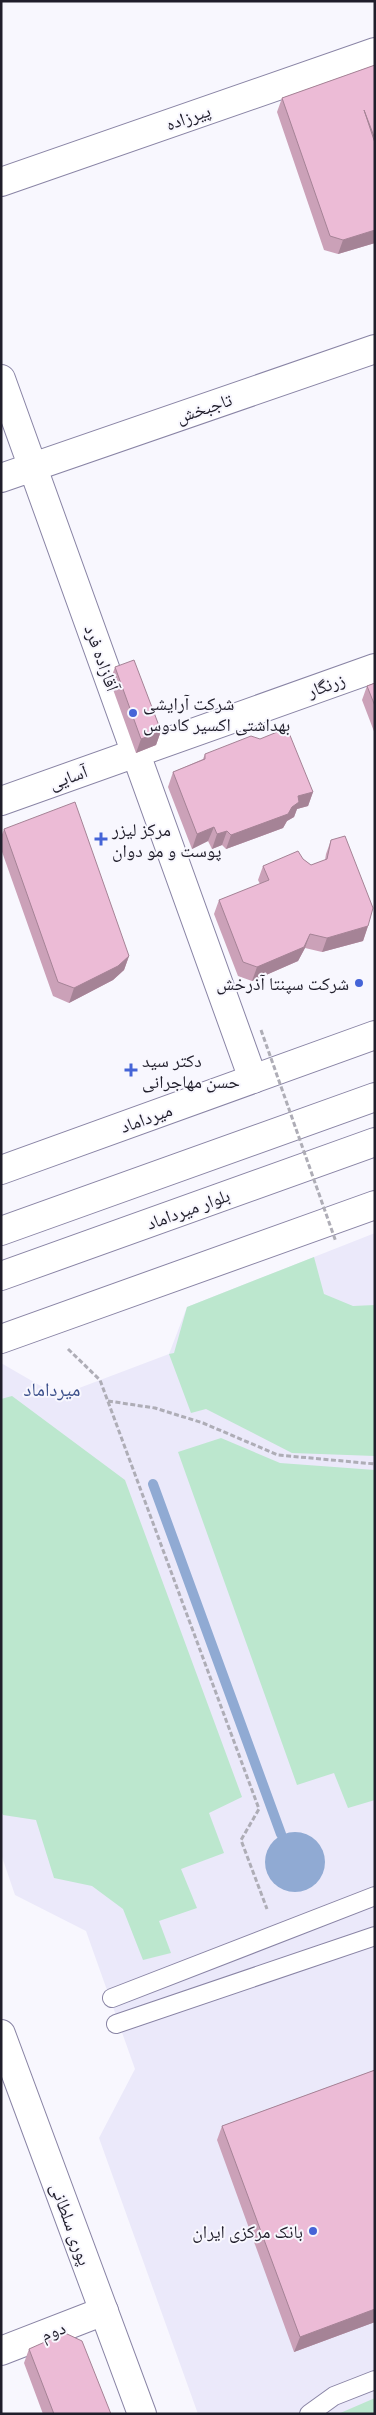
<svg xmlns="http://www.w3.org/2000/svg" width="376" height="2415" font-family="'IBM Plex Serif','Noto Naskh Arabic',serif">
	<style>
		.built { fill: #ebe9fa }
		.green { fill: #bce7ce }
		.water { fill: #90aad3 }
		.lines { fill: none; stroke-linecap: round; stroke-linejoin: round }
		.stream { stroke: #90aad3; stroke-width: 10 }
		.lane-casing { stroke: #8984a5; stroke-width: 20 }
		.street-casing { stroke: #8984a5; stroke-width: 30 }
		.secondary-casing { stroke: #8984a5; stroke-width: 30 }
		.path { stroke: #aeadb6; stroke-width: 3; stroke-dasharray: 5 2.5; stroke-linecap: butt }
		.lane { stroke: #fff; stroke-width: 18 }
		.street { stroke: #fff; stroke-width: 28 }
		.secondary { stroke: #fff; stroke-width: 28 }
		.path-bridge { stroke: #aeadb6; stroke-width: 3; stroke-dasharray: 5 2.5; stroke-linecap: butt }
		.wall { fill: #cba1b8 }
		.shaded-wall { fill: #a58396 }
		.building { fill: #ecbbd6; stroke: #a58396 }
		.poi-dot { fill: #4564d7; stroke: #f8f7fe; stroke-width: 2 }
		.labels { text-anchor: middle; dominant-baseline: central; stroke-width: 4; stroke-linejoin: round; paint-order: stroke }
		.street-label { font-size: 18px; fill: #201e2b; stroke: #f8f7fe }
		.poi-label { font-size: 18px; fill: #201e2b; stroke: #f8f7fe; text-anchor: start }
		.neighbourhood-label { font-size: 19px; fill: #3c508b; stroke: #f8f7fe }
	</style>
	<rect width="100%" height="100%" fill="#f8f7fe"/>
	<path class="built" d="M375 1233V2414H198L99 2138 135 2069 86 1931 15 1895 1 1854V1363L58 1396 169 1354 187 1307Z"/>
	<path class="green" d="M314 1257 324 1294 353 1306 375 1305V1456L292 1453 206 1409 191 1413 169 1354 174 1353 187 1307Z
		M12 1396 125 1480 242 1797 209 1813 224 1853 181 1869 197 1908 159 1921 171 1953 143 1960 123 1909 92 1886 54 1878 36 1820 3 1815 1 1811V1399Z
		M221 1438 280 1463 375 1470V1800L348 1808 334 1773 297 1785 178 1452Z
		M375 2398V2414H338Z"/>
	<path class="water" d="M265 1862a30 30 0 1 1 60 0a30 30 0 1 1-60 0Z"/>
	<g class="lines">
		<path class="stream" d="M153 1484 281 1834"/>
		<g class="lane-casing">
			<path id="lane" d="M112 1998 375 1896
				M116 2024 375 1936
				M309 2414 334 2396 375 2380"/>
		</g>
		<g class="street-casing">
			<path id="street" d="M1 182 375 52
				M1 379 253 1079
				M1 478 375 349
				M1 801 375 668
				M1 2351 104 2311"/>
		</g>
		<g class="secondary-casing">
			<path id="secondary" d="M1 1170 375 1035
				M1 1231 375 1097
				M1 1276 375 1142
				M1 1339 375 1205
				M1 2034 142 2414"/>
		</g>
		<path class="path" d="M68 1349 100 1380 259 1809 241 1840 267 1909
			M108 1401 155 1408 203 1423 278 1455 375 1464"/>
		<use href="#lane" class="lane"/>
		<use href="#street" class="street"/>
		<use href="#secondary" class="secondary"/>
		<path class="path-bridge" d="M261 1030 336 1242"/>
	</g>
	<path class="wall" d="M375 65V243L338 254 324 250 277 112 282 98Z
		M115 667 161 731 156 745 136 753 110 681Z
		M375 683V734L362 700 367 686Z
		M205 754 313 792 308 806 297 809 294 817 287 821 283 828 226 849 222 845 212 849 208 841 192 849 168 787 173 772 203 759Z
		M4 829 129 956 124 970 113 980 69 1003 53 996 1 849V837Z
		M331 840 368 926 363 941 322 952 305 948 298 961 252 981 238 976 214 914 219 900 260 884 258 880 263 866 303 859 311 865 325 860 326 854Z
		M375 2070V2322L294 2352 217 2140 222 2126Z
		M29 2349 111 2414H43L24 2363Z"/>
	<path class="shaded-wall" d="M375 230V243L338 254 343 240Z
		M161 731 156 745 136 753 141 739Z
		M313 792 308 806 297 809 294 817 287 821 283 828 226 849 231 835 298 796Z
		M214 827 208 841 192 849 197 834Z
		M227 831 222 845 212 849 217 834Z
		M368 926 363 941 322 952 327 938Z
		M310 934 305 948 298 961 252 981 257 967Z
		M129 956 124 970 113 980 69 1003 74 988Z
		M375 2309V2322L294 2352 300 2337Z"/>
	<path class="building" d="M375 65V139L364 110 375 143V230L343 240 330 236 282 98Z
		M134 660 161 731 141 739 115 667Z
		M375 683V706L367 686Z
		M287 728 313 792 298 796 299 802 292 807 288 814 231 835 227 831 217 834 214 827 197 834 173 772 205 759V754L251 736 260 739Z
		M75 802 129 956 118 966 74 988 58 982 4 829Z
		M345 836 373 908 368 926 327 938 310 934 304 947 257 967 243 962 219 900 269 880 263 866 298 851 303 859 311 865 327 859 331 840Z
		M375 2070V2309L300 2337 222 2126Z
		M65 2333 82 2341 111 2414H54L29 2349Z"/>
	<g class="poi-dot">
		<circle cx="133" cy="713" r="5"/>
		<path d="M98.5 831.5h5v5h5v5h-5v5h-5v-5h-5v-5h5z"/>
		<circle cx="359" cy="983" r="5"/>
		<path d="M128.5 1062.5h5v5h5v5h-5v5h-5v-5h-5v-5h5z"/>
		<circle cx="313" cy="2231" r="5"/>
	</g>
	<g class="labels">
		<g class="street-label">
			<text transform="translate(188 117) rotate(-19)">پیرزاده</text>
			<text transform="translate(204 408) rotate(-19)">تاجبخش</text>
			<text transform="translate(102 658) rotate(70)">آقازاده فرد</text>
			<text transform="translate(326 685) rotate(-20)">زرنگار</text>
			<text transform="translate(68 777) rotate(-20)">آسایی</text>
			<text transform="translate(146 1118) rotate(-20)">میرداماد</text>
			<text transform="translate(188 1209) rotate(-20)">بلوار میرداماد</text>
			<text transform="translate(71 2224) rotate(70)">پوری سلطانی</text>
			<text transform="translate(53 2331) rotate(-21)">دوم</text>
		</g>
		<g class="poi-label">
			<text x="143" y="703">شرکت آرایشی<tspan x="143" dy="21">بهداشتی اکسیر کادوس</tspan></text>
			<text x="112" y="829">مرکز لیزر<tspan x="112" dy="21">پوست و مو دوان</tspan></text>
			<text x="349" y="983" text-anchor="end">شرکت سپنتا آذرخش</text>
			<text x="142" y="1060">دکتر سید<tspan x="142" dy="21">حسن مهاجرانی</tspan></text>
			<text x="303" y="2231" text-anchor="end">بانک مرکزی ایران</text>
		</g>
		<g class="neighbourhood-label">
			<text x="52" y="1389">میرداماد</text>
		</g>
	</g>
	<rect width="376" height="2415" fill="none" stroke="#201e2b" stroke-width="5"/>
</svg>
